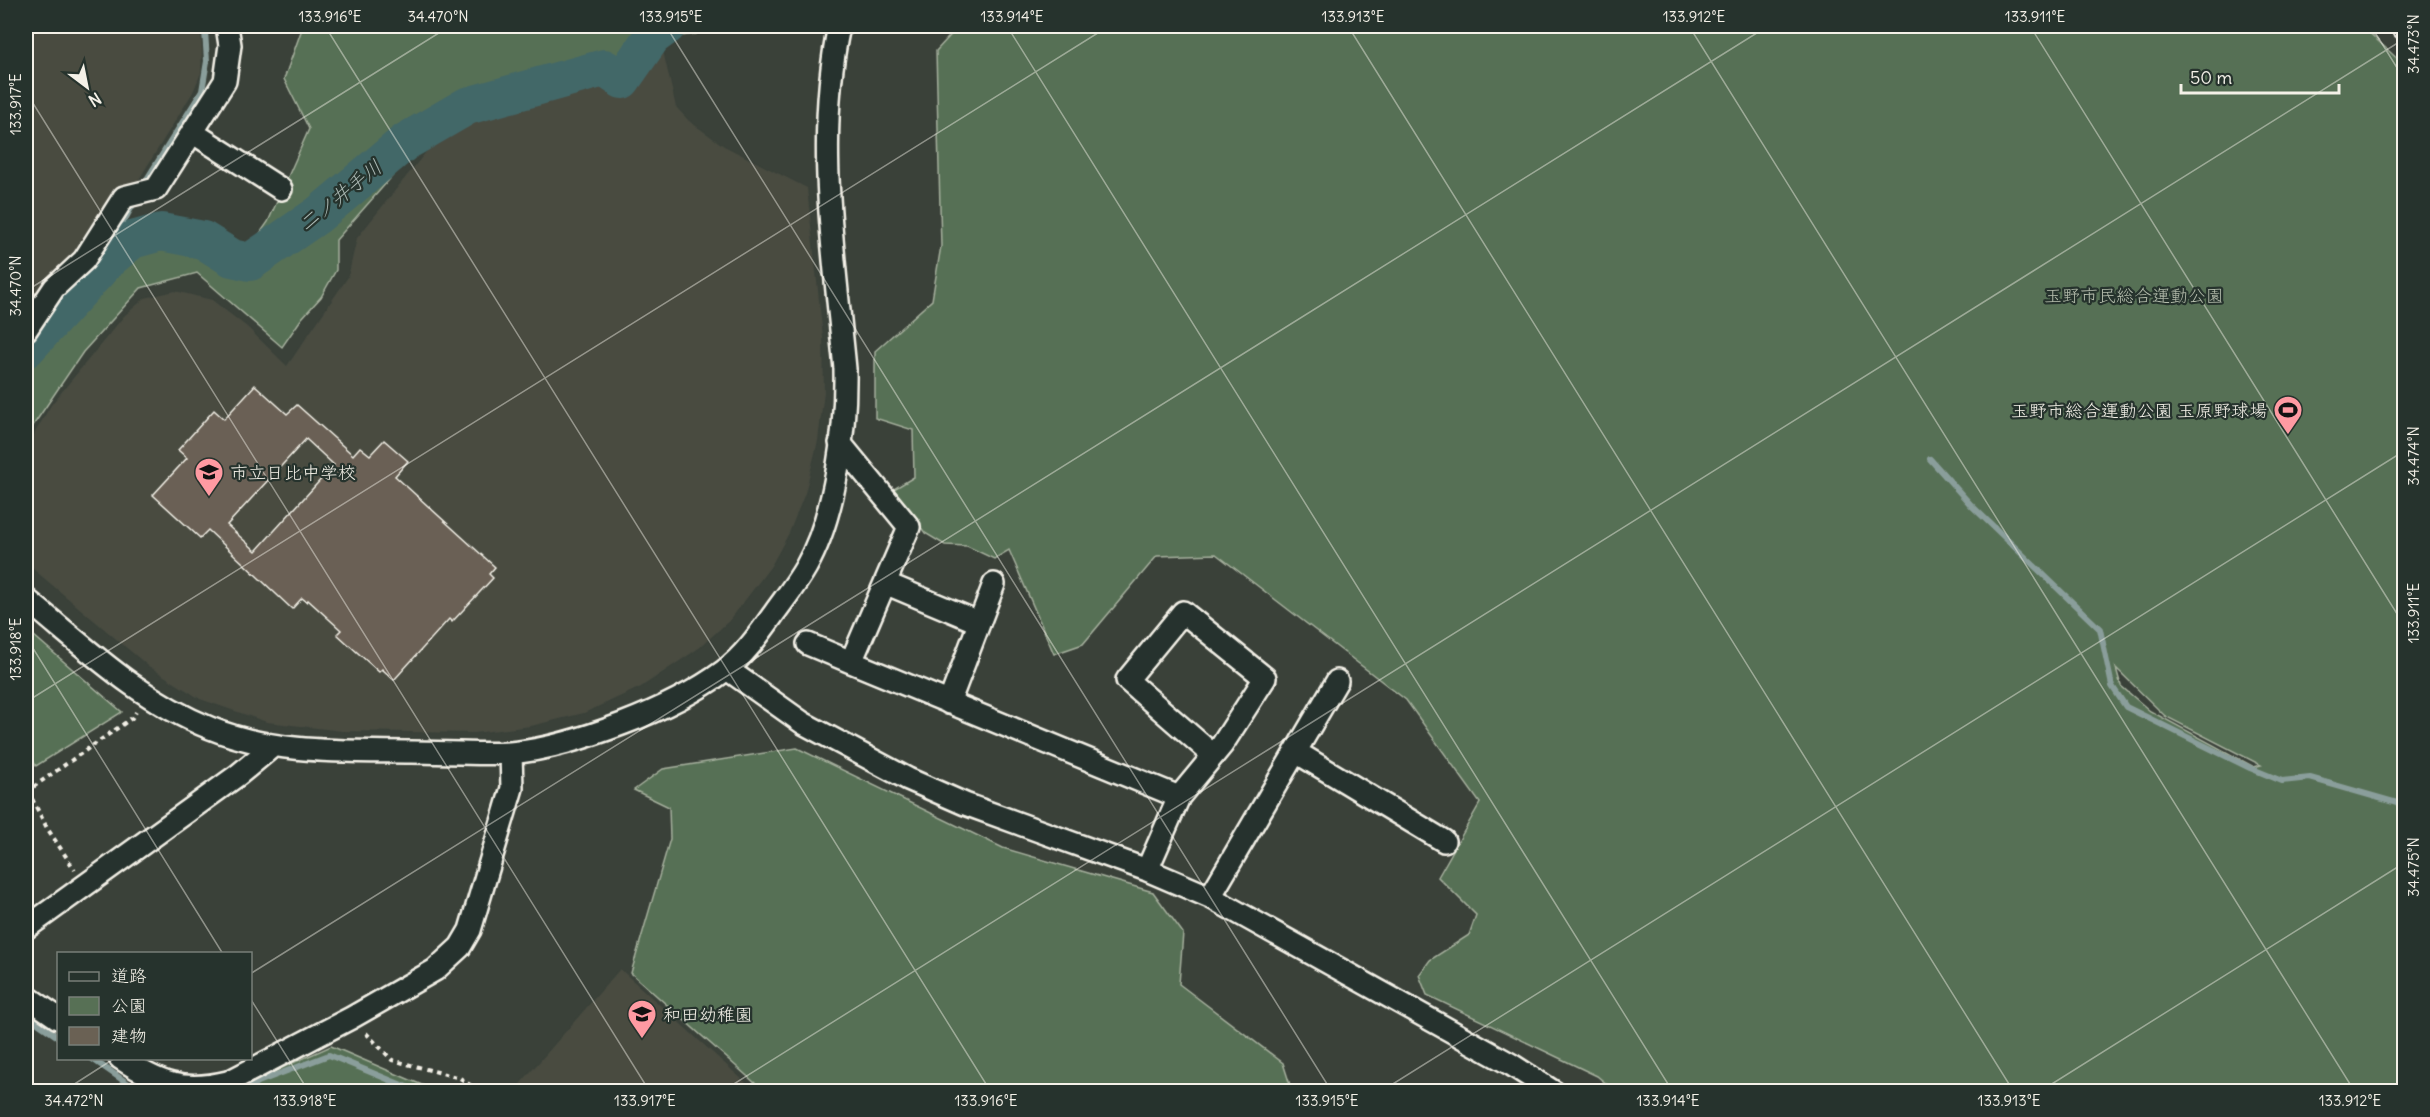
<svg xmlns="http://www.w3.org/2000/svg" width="2430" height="1117" font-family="Delius,'Klee One',sans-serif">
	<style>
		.built { fill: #484b41 }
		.green { fill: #577055; stroke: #a6b09e; stroke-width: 1.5; fill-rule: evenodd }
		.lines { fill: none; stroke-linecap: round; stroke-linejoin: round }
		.stream { stroke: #8a9e9b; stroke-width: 6 }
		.river { stroke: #436768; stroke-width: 38 }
		.building { fill: #6a6154; stroke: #f4f1e8; stroke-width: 1.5; fill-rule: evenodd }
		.minor-casing { stroke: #f4f1e8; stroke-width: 26 }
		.path { stroke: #f4f1e8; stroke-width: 4; stroke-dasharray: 4.5 4.5; stroke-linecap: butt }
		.minor { stroke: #26332d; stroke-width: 21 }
		.ticks { fill: none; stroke: #f4f1e8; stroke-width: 1.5; stroke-opacity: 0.45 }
		.labels { text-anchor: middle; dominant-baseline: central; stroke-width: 4.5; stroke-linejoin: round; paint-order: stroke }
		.park-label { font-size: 18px; fill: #b5bdad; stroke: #26332d }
		.poi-label { font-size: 18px; fill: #f4f1e8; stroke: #26332d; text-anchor: start }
		.water-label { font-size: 20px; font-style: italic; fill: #adbab5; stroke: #26332d }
		.neatline { fill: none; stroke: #f4f1e8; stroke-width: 2 }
		.ticks-label { font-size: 15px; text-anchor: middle; fill: #f4f1e8 }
	</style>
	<rect width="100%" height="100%" fill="#3a4139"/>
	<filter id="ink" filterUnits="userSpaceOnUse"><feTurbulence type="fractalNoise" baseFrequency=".0167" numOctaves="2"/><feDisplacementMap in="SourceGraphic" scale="12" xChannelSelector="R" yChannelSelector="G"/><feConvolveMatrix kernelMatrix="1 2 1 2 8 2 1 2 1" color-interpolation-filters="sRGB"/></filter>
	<g filter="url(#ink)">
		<path class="built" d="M26 26H197L201 34 202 51 201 73 193 92 138 181 116 190 78 257 26 308Z
			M656 45 663 51 676 107 689 121 724 146 807 188 823 337 824 392 818 441 805 493 789 533 771 566 730 620 699 648 641 687 584 713 531 726 474 733 342 731 267 722 200 699 147 665 26 563V448L51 405 124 316 145 298 175 291 212 300 247 327 287 366 348 277 357 238 446 127 612 83 618 92 624 87Z
			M620 969 755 1091H514Z"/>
		<path class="green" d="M303 26H693L696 34 663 38 619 59 463 96 336 240V270L321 297 302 318 282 347 197 273 141 288 83 352 26 436V366L115 264 156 242 196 249 235 269 268 222 309 129 284 79Z
			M959 26H2362L2404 65V1091H1615L1597 1076 1427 995 1419 975 1430 960 1469 935 1476 915 1438 877 1480 803 1406 700 1216 554 1157 556 1083 644 1054 654 1009 550 994 559 967 546 945 545 925 533 894 489 914 477 913 430 875 418V351L932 300 941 246 936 51ZM2116 668 2165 716 2261 765 2254 767 2150 711 2121 686Z
			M26 629 122 712 36 766 26 747Z
			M797 748 1003 848 1153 892 1183 933 1179 984 1283 1063 1292 1091H764L631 973 670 839 669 807 634 790 663 769Z
			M331 1046 436 1091 228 1092Z"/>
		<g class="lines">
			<path class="stream" d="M142 187 202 91 207 61 205 31 202 26
				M109 259 118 232 135 201
				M1930 459 1971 505 2100 629 2112 686 2126 707 2250 768 2282 781 2310 778 2404 805
				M26 1015 58 1037
				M91 1058 140 1092
				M244 1092 258 1082 329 1055 414 1090"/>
			<path class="river" d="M26 349 109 259 132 240 161 232 203 240 232 258 250 262 318 215 405 142 467 106 604 68 622 80 652 37 667 26"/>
		</g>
		<path class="building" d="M255 385 287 414 297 405 353 455 360 447 370 455 384 440 408 461 395 476 495 567 489 574 493 578 452 622 449 619 394 680 382 669 379 672 337 634 341 630 308 600 307 602 302 598 292 609 208 530 200 538 153 495 187 458 178 450 214 410 224 419ZM306 439 334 465 256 551 227 525Z"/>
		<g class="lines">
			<g class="minor-casing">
				<path id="minor" d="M2402 26 2404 28
					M192 132 281 189
					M26 330 54 288 84 260 124 197 156 189 225 81 230 45 227 26
					M885 583 978 622
					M26 599C84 646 139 700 210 728 274 754 343 751 411 752 444 752 478 755 510 753 548 750 587 737 622 724 659 710 693 694 724 671 745 655 760 633 775 612 785 598 797 583 806 567 836 514 846 429 845 369 834 253 815 140 839 26
					M808 644 851 662 909 527 840 443
					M851 662 1179 797 1147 870
					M727 669 803 723 908 779 965 804 1147 870 1210 897 1512 1065 1554 1092
					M949 703 994 584
					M1296 752 1444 841
					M1179 797 1222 745 1265 678 1183 612 1127 680 1213 755
					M1210 897 1337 681
					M26 928 238 775 273 746
					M26 996 58 1018
					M120 1058C159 1084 183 1093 228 1082L351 1018 435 970 460 947 470 930 512 788 511 753"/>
			</g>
			<path class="path" d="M28 791 47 828 75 870
				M26 792 132 718 136 712
				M366 1033 392 1060 460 1078 480 1092"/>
			<use href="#minor" class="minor"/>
		</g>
	</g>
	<path class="ticks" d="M325 26 991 1092M666 26 1332 1092M1007 26 1673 1092M1348 26 2014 1092M1689 26 2355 1092M2030 26 2404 625M2371 26 2404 79M26 92 650 1092M26 291 450 26M26 637 223 954M26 702 1109 26M250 974 1768 26M250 998 309 1092M62 1092 115 1058M721 1092 2404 39M1380 1092 2404 451M2039 1092 2404 863"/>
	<defs>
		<g id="stadium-pin" transform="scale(1.5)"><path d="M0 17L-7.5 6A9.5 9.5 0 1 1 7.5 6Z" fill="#ff9aa2" stroke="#26332d"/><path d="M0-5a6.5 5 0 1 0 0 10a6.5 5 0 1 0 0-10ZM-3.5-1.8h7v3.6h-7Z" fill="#111"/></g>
		<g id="school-pin" transform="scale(1.5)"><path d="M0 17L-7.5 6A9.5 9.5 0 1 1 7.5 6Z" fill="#ff9aa2" stroke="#26332d"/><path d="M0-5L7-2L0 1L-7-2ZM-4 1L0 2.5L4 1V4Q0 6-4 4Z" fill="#111"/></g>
	</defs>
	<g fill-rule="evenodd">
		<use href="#stadium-pin" x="2288" y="410"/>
		<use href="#school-pin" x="209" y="472"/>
		<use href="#school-pin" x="642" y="1014"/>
	</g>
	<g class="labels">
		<g class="park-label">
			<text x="2134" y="295">玉野市民総合運動公園</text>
		</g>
		<g class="poi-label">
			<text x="2267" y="410" text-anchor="end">玉野市総合運動公園 玉原野球場</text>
			<text x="230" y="472">市立日比中学校</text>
			<text x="663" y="1014">和田幼稚園</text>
		</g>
		<g class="water-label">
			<text transform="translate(340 195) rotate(-39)">二ノ井手川</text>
		</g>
	</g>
	<rect width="2430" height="1117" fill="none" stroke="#26332d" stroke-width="66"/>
	<rect x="57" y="952" width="195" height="108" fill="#26332d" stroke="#787f78" stroke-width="1.5"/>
	<rect x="69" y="972" width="30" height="9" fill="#26332d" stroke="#787f78" stroke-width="1.5"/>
	<text x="111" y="982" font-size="18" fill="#f4f1e8">道路</text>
	<rect x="69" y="997" width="30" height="18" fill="#577055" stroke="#787f78" stroke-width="1.5"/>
	<text x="111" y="1012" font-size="18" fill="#f4f1e8">公園</text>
	<rect x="69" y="1027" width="30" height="18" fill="#6a6154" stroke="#787f78" stroke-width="1.5"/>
	<text x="111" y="1042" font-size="18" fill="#f4f1e8">建物</text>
	<g transform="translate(87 87) rotate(148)" stroke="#26332d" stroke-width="4.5" paint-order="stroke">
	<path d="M0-4.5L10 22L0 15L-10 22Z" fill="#f4f1e8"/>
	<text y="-9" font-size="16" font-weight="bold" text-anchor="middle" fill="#f4f1e8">N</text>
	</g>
	<path d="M2181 84v9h158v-9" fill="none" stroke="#f4f1e8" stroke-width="3"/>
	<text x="2190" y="84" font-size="18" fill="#f4f1e8" stroke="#26332d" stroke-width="4.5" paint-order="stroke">50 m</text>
	<rect x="33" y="33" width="2364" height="1051" class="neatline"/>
	<g class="ticks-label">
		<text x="330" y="22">133.916°E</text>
		<text x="438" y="22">34.470°N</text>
		<text x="671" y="22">133.915°E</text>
		<text x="1012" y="22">133.914°E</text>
		<text x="1353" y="22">133.913°E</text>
		<text x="1694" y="22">133.912°E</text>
		<text x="2035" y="22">133.911°E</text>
		<text transform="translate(2414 44) rotate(-90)" y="5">34.473°N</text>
		<text transform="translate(16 104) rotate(-90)" y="5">133.917°E</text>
		<text transform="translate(16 286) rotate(-90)" y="5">34.470°N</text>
		<text transform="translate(2414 456) rotate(-90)" y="5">34.474°N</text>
		<text transform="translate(2414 613) rotate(-90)" y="5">133.911°E</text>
		<text transform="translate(16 649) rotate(-90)" y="5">133.918°E</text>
		<text transform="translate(2414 867) rotate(-90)" y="5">34.475°N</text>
		<text x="74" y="1106">34.472°N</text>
		<text x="305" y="1106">133.918°E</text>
		<text x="645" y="1106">133.917°E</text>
		<text x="986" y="1106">133.916°E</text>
		<text x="1327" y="1106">133.915°E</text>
		<text x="1668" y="1106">133.914°E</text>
		<text x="2009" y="1106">133.913°E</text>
		<text x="2350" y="1106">133.912°E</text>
	</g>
</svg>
